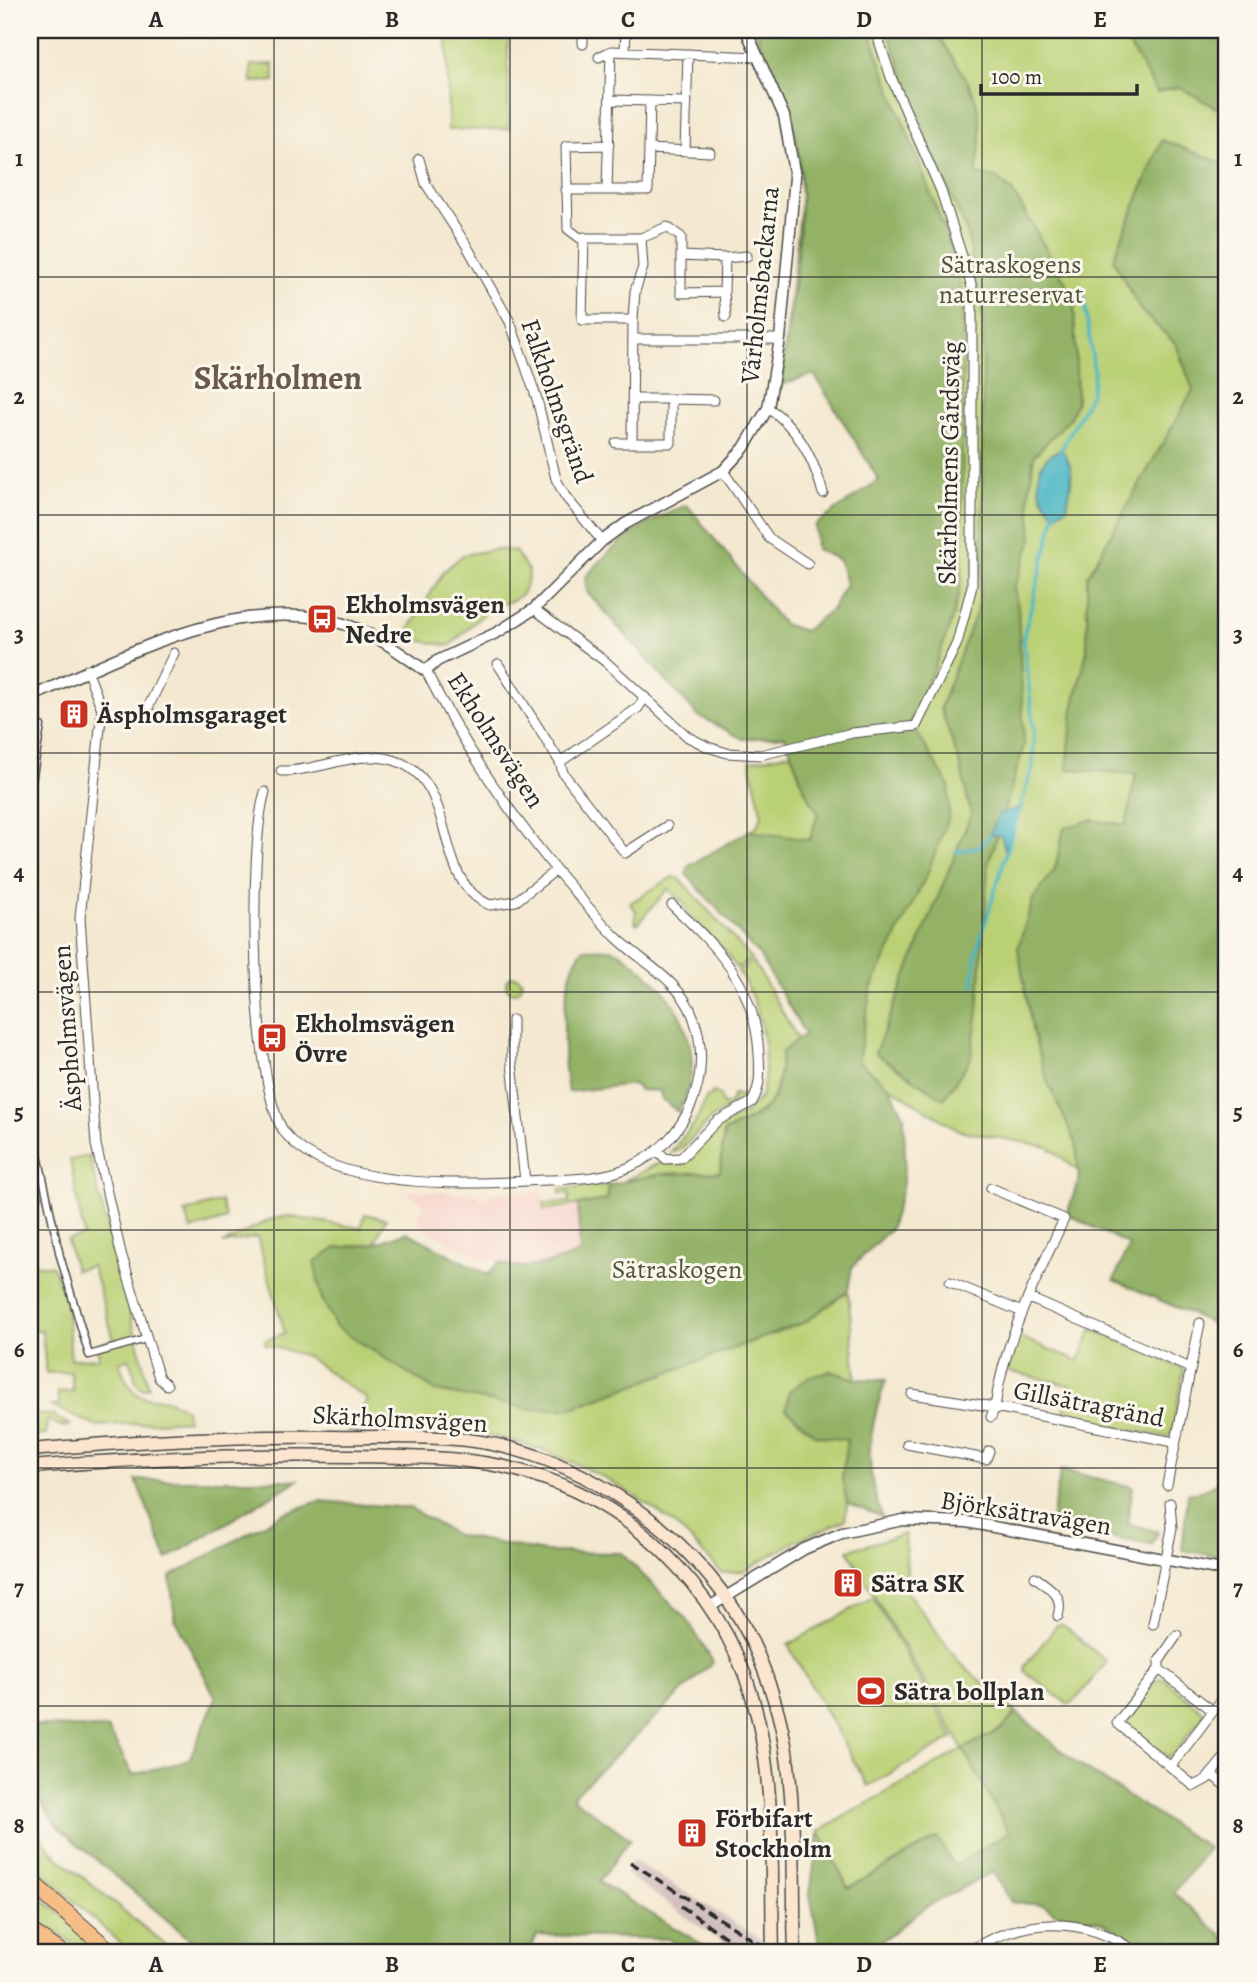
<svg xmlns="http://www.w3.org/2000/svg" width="1257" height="1983" font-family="Alegreya,serif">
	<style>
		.built { fill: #f7d1c8 }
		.industrial { fill: #d2bfc0 }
		.green { fill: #bad074; stroke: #727e50; stroke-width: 2 }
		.forest { fill: #93b266; stroke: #5f6e48; stroke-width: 2 }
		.water { fill: #49b6c4; stroke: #3a7078; stroke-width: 2 }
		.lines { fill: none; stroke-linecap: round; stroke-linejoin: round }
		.stream { stroke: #49b6c4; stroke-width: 3.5 }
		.pedestrian-casing { stroke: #494744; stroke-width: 9 }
		.minor-casing { stroke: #494744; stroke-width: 11 }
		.tertiary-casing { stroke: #494744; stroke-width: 13 }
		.secondary-casing { stroke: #494744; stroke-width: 15 }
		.motorway-casing { stroke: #494744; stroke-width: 18 }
		.pedestrian { stroke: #fff; stroke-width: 6 }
		.minor { stroke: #fff; stroke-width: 9 }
		.tertiary { stroke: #fff; stroke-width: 10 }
		.secondary { stroke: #fbe5cf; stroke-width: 12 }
		.motorway { stroke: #f6be87; stroke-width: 16 }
		.rail { stroke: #2b2b2b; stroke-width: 3.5; stroke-dasharray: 10 5; stroke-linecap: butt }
		.grid { fill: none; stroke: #2b2b2b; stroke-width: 2; stroke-opacity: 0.55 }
		.labels { text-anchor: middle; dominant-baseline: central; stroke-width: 6; stroke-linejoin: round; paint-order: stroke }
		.park-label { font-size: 26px; fill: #4f543d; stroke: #fbf7ec }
		.street-label { font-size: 26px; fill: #2b2b2b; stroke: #fbf7ec }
		.poi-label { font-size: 26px; font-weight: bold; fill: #2b2b2b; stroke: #fbf7ec; text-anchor: start }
		.district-label { font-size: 33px; font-weight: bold; fill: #6b5949; stroke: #fbf7ec }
		.neatline { fill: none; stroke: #2b2b2b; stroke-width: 2.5 }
		.grid-label { font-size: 23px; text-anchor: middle; font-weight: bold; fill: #2b2b2b }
	</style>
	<rect width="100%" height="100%" fill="#fbf7ec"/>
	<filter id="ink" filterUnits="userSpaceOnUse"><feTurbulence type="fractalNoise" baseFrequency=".0143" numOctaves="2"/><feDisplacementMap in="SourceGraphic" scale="14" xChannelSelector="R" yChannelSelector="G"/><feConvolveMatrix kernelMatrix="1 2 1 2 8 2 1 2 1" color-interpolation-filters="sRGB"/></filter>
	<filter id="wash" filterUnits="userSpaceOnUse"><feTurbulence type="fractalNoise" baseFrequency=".00686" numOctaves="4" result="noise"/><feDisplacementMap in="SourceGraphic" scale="28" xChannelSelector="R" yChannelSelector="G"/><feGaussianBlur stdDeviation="1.57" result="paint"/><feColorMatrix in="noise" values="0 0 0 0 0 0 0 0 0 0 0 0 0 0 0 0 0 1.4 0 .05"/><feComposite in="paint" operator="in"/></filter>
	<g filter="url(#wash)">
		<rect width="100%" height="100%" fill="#f4e8d0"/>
		<path class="built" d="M543 1190 545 1209 578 1205 580 1253 543 1265 511 1267 492 1259 489 1263 421 1227 423 1224 417 1221 425 1204 410 1196 409 1191 479 1194 480 1200 488 1199V1194Z"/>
		<path class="industrial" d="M635 1861 764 1941 765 1953H738L692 1921 626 1874 630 1862Z"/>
		<path class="green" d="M447 30H508L509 129 448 130Z
			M752 30H1227V1287L1048 1147 958 1130 890 1087 854 1071 879 480 814 374 781 385 801 202C801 134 780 89 752 30Z
			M274 64V81L252 82 251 65Z
			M496 549 515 551 529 572C523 609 510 596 488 611 474 621 462 635 450 646L404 638 444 571 463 555Z
			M791 753 805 790 818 813 810 841 749 831 756 827 762 816 750 761Z
			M672 877 680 879 751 958 737 968 722 947 689 916 684 903 668 889 637 924 635 922 636 911 630 903Z
			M753 961 798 1039 782 1052C776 1105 772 1109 724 1132L720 1173 661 1174 624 1181 659 1163 684 1164 720 1125 744 1114 761 1097C771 1056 762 1006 738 971Z
			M506 984a8 8 0 1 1 16 0a8 8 0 1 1-16 0Z
			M712 1092 719 1094 723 1106 730 1103 734 1094 747 1097 713 1117 680 1150 670 1153 695 1123 707 1096 711 1097Z
			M89 1156 149 1387 143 1389 137 1384 129 1358 119 1362C139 1419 148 1384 186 1409L187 1420 96 1426 52 1406 59 1405 57 1392 73 1391 71 1372 46 1373 42 1330 30 1331V1264L53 1266 66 1302 71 1359 99 1358 97 1345 114 1340 92 1266 75 1270 67 1240 84 1236 70 1160Z
			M30 1161 36 1166 41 1189 32 1190V1198H42L41 1203 33 1212V1223L30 1220Z
			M609 1185 607 1200 544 1210V1203L569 1202V1193L560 1194V1189Z
			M221 1201 226 1219 191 1230 185 1212Z
			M365 1214 386 1219 374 1244 337 1248 569 1409 805 1322 848 1291 856 1379 829 1371 815 1435 848 1440 842 1478 847 1503 845 1520 796 1541 744 1571 722 1573C704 1554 686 1532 665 1517 612 1477 546 1445 480 1434 437 1427 391 1430 347 1432L368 1400 306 1356 265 1344V1340L285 1333 257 1237 223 1244 269 1220 286 1216 361 1228Z
			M1092 1329 1184 1369 1172 1434 1168 1437 1063 1418 1069 1385 1006 1371 1017 1336 1079 1361Z
			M30 1414 52 1415 70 1425 63 1427 47 1420 46 1435 30 1436Z
			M905 1534 908 1593 959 1662 1016 1712 1003 1728 963 1749 1009 1832 954 1866 937 1838 848 1888 819 1831 963 1749 848 1550Z
			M873 1597 953 1738 868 1786 788 1645Z
			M1057 1625H1063L1107 1662 1073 1703 1067 1704 1025 1671V1666Z
			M1163 1678 1203 1711 1204 1715 1174 1754 1168 1757 1127 1727 1125 1719 1156 1679Z
			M30 1821 52 1852 175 1953H131L30 1861Z
			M30 1888 107 1953H88L30 1915Z"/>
		<path class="forest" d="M757 30H872L873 42 952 250 963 296 962 577C953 629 932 674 910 721L949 786V816L928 872 871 988 858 1061 890 1087 904 1116 905 1160 902 1189 890 1229 852 1267 848 1291 805 1322 569 1409H530L436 1391 336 1327 322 1299 314 1262 337 1248 374 1244 407 1232 488 1275 499 1262C526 1274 554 1262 580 1253L578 1205 607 1200 609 1185 661 1174 720 1172 724 1132C773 1109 776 1107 782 1052L805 1034 759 955 686 874 689 866 749 831 810 840 818 813 805 790 785 736 743 739 697 715 587 592 585 578C620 538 638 526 687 505L783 624 804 631 832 609 846 584 839 560 816 549 815 525 879 480 814 374 781 384C789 310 814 195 793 124 783 92 764 63 757 30Z
			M888 30H938V35C975 92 988 103 976 174L996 178 1013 192 1074 297 1077 401 1070 418 1034 456 1029 494 1032 540 1014 588 1018 607 1024 745 988 865 978 1011 971 1058 944 1099 875 1053 971 815 961 767 940 708 978 608 982 568 983 319 967 232 924 133Z
			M1120 30H1227V114L1179 87 1157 92Z
			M1162 140 1227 165V1330L1114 1280 1129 1245 1067 1214 1079 1179 1076 1143 1048 1083 1033 1034 1018 948 1033 899 1055 869 1064 828 1091 820 1126 825 1136 774 1067 769 1073 709 1087 651V577L1193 390 1176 344 1140 310 1113 259Z
			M584 949C594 949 607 947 617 951 626 955 635 965 643 971 685 1005 708 1061 678 1112L662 1099 660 1091 640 1090 634 1084 568 1092C562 1061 559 972 584 949Z
			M829 1371 856 1379 886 1380C868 1431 863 1466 882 1517L847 1503 842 1478 847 1440 815 1435 786 1409 789 1391 809 1377Z
			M1227 1456V1558L1182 1550 1188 1494C1215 1488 1222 1485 1227 1456Z
			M1061 1470 1133 1487 1127 1523 1158 1532 1152 1545 1050 1526Z
			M136 1480H298L167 1559Z
			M319 1501 410 1508 456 1535 544 1552 621 1553 687 1619 713 1662 572 1797 630 1839 599 1882 716 1953H682L683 1950 669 1939 537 1935 529 1953H206L59 1828 30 1787V1725L108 1729 133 1775 189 1760 216 1698 175 1619 170 1577 282 1514Z
			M1016 1712 1074 1761 1208 1848 1174 1893 1227 1940V1953H1151L1140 1943 1100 1921 1055 1913 1044 1905 1011 1902 993 1872 929 1905 865 1953H821L810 1894 819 1831 848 1888 937 1838 954 1866 1009 1832 963 1749 1003 1728Z"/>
		<path class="water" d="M1061 449C1077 469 1071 483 1067 507L1056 515C1035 495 1029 463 1061 449Z
			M1022 807 1005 850 1001 836 990 835 999 814Z"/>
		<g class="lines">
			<path class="stream" d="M1060 452 1091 394 1094 371 1084 297
				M956 852 981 846 990 835
				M973 986 976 953 1033 765 1034 732 1023 638 1056 512"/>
		</g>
	</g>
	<g filter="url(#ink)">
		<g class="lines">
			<g class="pedestrian-casing">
				<path id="pedestrian" d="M30 794 41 726
					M30 1075 38 1155 60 1256 89 1355 146 1339"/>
			</g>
			<g class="minor-casing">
				<path id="minor" d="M583 44V30
					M625 51 626 30
					M599 57 611 51 758 57
					M611 100 687 102
					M609 145 566 146 568 229 580 238H641L667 227 681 237V293L724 292 725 258 681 256
					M649 149 710 152
					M685 151 688 54
					M419 159 426 184 465 243 510 322 537 399 556 479 565 496 602 541
					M566 190H648L650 101
					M607 190 611 51
					M584 237 582 320H633
					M725 258 747 256
					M724 292 726 317
					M633 339H780
					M633 399H671V443H632L633 320 635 291 643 267 641 238
					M671 399 714 400
					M768 408C797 426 814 460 823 493
					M616 443H632
					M723 471 769 538 808 564
					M534 609 606 662 688 737 708 747 727 753 760 755 852 733 916 726 957 643 972 586V287L941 191 891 77 879 41V30
					M498 664 560 762 563 773 625 853 667 826
					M87 670 102 709 80 918 96 1145 121 1253 159 1378 167 1385
					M164 716 145 714 174 653
					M560 762 638 708 645 697
					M281 771C318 772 356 749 393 760 462 780 429 880 490 905L516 901 556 870
					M265 792C248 847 251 1089 285 1133 328 1189 462 1185 526 1181 561 1179 598 1181 630 1167 688 1141 715 1075 693 1016 680 980 641 962 615 936 601 922 588 907 575 892 520 830 463 745 426 671
					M512 1020V1063L525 1181
					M658 1151 666 1159 681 1158 717 1121 752 1102C761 1088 760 1070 759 1054 755 985 720 950 672 905
					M991 1188 1064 1219C1036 1280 1004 1340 995 1407L1174 1442
					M950 1282 1022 1312
					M1029 1298 1190 1368
					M912 1394 995 1407 991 1417
					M907 1444 986 1459 989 1451
					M1167 1485 1200 1323
					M1035 1577C1051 1589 1064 1595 1058 1616
					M1153 1624 1172 1528 1170 1503
					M1159 1669V1661L1177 1635
					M1213 1711 1159 1669 1117 1723 1194 1786 1207 1779 1227 1755
					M1171 1766 1227 1693
					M1212 1775 1227 1787
					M966 1953C1021 1917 1083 1914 1137 1953"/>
			</g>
			<g class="tertiary-casing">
				<path id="tertiary" d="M30 697C127 655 249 586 358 629 383 639 404 656 426 671L437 661 498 632 534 609 602 541 625 524 723 471 744 448 768 408 780 339 795 177 784 116 746 30
					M711 1606 804 1549 842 1533 903 1520 967 1522 1227 1571"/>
			</g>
			<g class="secondary-casing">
				<path id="secondary" d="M30 1450C131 1441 231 1435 332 1437 377 1438 423 1435 467 1440 568 1452 665 1515 725 1596 749 1629 767 1673 778 1713 798 1784 792 1878 795 1953
					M30 1467C137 1458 244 1454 352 1456 411 1457 475 1456 531 1474 644 1508 732 1604 758 1719 775 1794 771 1876 773 1953"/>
			</g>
			<g class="motorway-casing">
				<path id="motorway" d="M30 1881 112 1953
					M30 1931 62 1953"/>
			</g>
			<use href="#pedestrian" class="pedestrian"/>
			<use href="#minor" class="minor"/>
			<use href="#tertiary" class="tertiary"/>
			<use href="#secondary" class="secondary"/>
			<use href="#motorway" class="motorway"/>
			<path class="rail" d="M630 1862 764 1947
				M681 1906 748 1953"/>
		</g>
	</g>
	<path class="grid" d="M274 30V1953M510 30V1953M747 30V1953M982 30V1953M30 277H1227M30 515H1227M30 753H1227M30 992H1227M30 1230H1227M30 1468H1227M30 1706H1227"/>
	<defs>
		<g id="bus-square" transform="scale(1.575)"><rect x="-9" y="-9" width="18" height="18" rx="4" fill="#c8321e" stroke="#fbf7ec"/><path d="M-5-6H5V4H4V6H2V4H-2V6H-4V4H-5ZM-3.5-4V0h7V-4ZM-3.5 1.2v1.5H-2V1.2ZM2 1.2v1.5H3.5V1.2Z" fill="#fff"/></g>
		<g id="building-square" transform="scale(1.575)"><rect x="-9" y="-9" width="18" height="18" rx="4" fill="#c8321e" stroke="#fbf7ec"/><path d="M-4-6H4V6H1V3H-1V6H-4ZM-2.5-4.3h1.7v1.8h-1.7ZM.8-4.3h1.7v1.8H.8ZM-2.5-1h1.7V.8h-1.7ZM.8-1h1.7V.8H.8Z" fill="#fff"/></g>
		<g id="stadium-square" transform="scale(1.575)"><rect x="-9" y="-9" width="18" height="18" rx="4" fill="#c8321e" stroke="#fbf7ec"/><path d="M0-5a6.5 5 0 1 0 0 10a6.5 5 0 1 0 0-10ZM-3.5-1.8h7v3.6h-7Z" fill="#fff"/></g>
	</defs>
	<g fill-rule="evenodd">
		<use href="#bus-square" x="322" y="619"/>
		<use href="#building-square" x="74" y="714"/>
		<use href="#bus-square" x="272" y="1038"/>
		<use href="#building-square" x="848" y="1583"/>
		<use href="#stadium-square" x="871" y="1691"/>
		<use href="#building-square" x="692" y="1833"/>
	</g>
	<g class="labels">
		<g class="park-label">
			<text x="1011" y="264">Sätraskogens<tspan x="1011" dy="30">naturreservat</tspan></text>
			<text x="677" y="1269">Sätraskogen</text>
		</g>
		<g class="street-label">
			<text transform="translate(760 285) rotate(-84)">Vårholmsbackarna</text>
			<text transform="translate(557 401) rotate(71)">Falkholmsgränd</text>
			<text transform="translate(949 463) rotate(-89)">Skärholmens Gårdsväg</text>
			<text transform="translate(496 740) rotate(57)">Ekholmsvägen</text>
			<text transform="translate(67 1028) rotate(-94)">Äspholmsvägen</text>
			<text transform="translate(1089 1404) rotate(11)">Gillsätragränd</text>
			<text transform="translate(400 1419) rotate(3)">Skärholmsvägen</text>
			<text transform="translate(1026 1513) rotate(9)">Björksätravägen</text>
		</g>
		<g class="poi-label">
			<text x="345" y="604">Ekholmsvägen<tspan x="345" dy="30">Nedre</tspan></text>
			<text x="97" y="714">Äspholmsgaraget</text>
			<text x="295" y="1023">Ekholmsvägen<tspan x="295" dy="30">Övre</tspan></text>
			<text x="871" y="1583">Sätra SK</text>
			<text x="894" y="1691">Sätra bollplan</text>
			<text x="715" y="1818">Förbifart<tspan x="715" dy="30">Stockholm</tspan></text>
		</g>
		<g class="district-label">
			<text x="278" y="377">Skärholmen</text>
		</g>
	</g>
	<rect width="1257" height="1983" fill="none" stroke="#fbf7ec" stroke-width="77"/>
	<path d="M981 84v10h156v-10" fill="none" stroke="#2b2b2b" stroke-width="3.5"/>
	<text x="991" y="84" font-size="21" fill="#2b2b2b" stroke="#fbf7ec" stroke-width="5" paint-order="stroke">100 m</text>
	<rect x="38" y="38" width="1180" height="1906" class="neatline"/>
	<g class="grid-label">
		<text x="156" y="27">A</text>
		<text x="392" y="27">B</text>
		<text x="628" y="27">C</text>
		<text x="864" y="27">D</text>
		<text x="1100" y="27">E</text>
		<text x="19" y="166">1</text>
		<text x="1238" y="166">1</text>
		<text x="19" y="404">2</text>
		<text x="1238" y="404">2</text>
		<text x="19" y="642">3</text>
		<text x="1238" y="642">3</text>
		<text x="19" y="880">4</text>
		<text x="1238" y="880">4</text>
		<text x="19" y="1119">5</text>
		<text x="1238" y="1119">5</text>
		<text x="19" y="1357">6</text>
		<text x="1238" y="1357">6</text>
		<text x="19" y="1595">7</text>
		<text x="1238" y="1595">7</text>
		<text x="19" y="1833">8</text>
		<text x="1238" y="1833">8</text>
		<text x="156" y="1972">A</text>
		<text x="392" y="1972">B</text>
		<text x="628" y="1972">C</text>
		<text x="864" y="1972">D</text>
		<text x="1100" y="1972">E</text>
	</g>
</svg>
